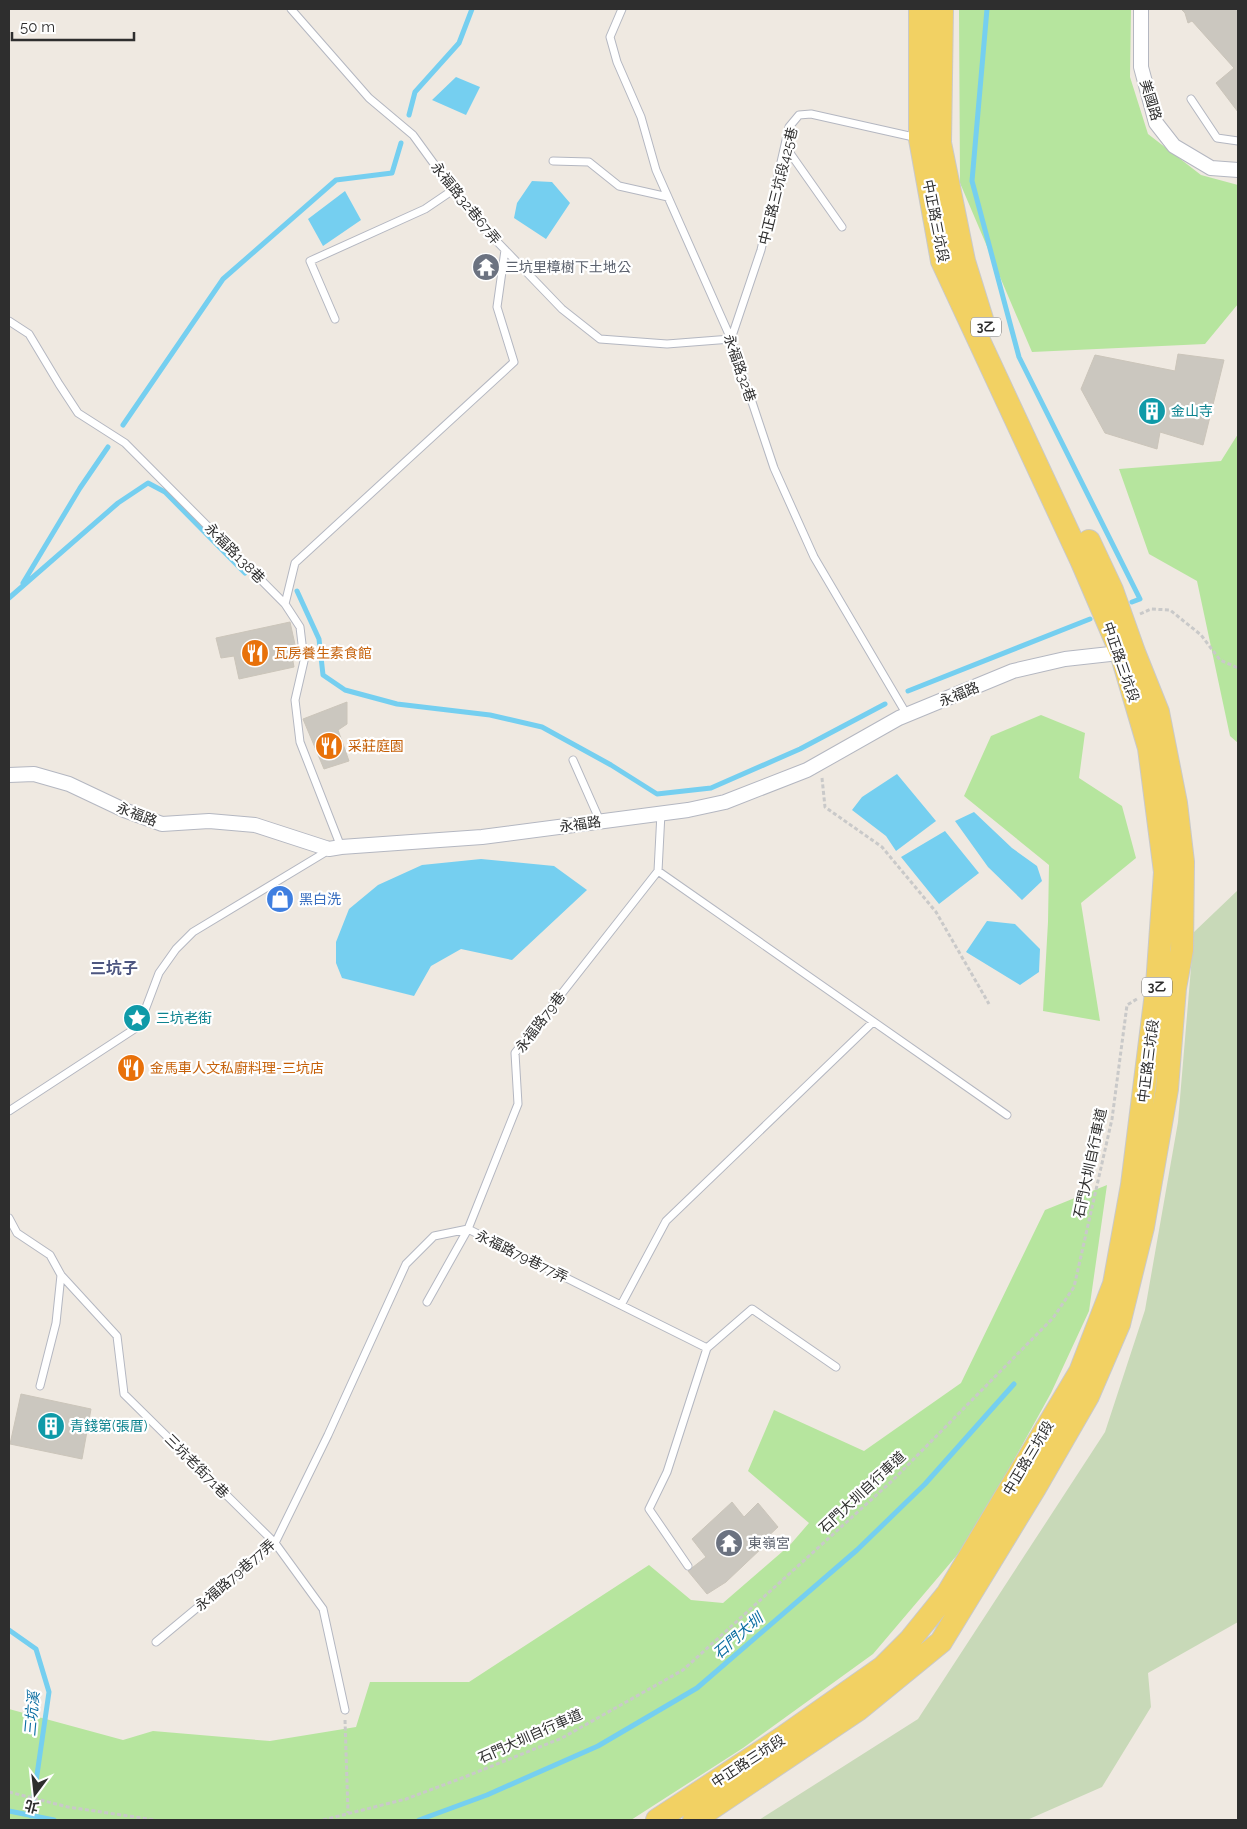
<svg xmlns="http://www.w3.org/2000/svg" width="1247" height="1829" font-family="Raleway,'Noto Sans TC',sans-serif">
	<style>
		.green { fill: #b6e59e }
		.cemetery { fill: #c8d9b8 }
		.water { fill: #75cff0 }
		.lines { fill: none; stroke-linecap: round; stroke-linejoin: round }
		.stream { stroke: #75cff0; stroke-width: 5 }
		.building { fill: #cbc7bf; stroke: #cbc5ba }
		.lane-casing { stroke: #b4b7c1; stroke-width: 9 }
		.street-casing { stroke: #b4b7c1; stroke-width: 16 }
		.primary-casing { stroke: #c9c9c9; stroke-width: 24 }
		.path { stroke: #c9c9c9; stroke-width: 3; stroke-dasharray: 4 2.5; stroke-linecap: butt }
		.lane { stroke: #fff; stroke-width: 7 }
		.street { stroke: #fff; stroke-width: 14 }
		.primary { stroke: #f2d163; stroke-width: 22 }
		.labels { text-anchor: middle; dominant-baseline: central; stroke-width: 4.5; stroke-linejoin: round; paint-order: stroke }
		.shield { fill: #fff; stroke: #6d6d6d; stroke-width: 1 }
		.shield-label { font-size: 12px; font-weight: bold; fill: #2e2e2e }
		.street-label { font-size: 14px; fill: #2e2e2e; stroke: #fff }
		.worship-label { font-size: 14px; fill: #5b616d; stroke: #fff; text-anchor: start }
		.culture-label { font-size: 14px; fill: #0d838f; stroke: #fff; text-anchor: start }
		.food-label { font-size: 14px; fill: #c56008; stroke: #fff; text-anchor: start }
		.shop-label { font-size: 14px; fill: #366cbe; stroke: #fff; text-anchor: start }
		.water-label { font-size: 15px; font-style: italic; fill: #0d6fa3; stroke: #fff }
		.quarter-label { font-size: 16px; font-weight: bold; fill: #4d5680; stroke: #fff }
	</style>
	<rect width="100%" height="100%" fill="#efe9e1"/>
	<path class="green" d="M959 9H1131L1130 77 1148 134 1201 175 1238 185V304L1205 344 1032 352 960 183Z
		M1238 434V743L1230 736 1197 581 1149 554 1119 469 1221 461Z
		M1041 715 1085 733 1079 778 1122 806 1136 858 1081 903 1100 1021 1043 1011 1048 922 1049 865 964 796 991 736Z
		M1107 1185 1089 1311 1051 1393 969 1541 873 1654 743 1748 631 1820H9V1709L123 1740 153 1731 270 1741 356 1727 370 1682H469L649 1565 691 1600 723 1603 790 1545 809 1523 748 1471 774 1410 864 1451 961 1383 1045 1210Z"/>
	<path class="cemetery" d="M1238 890V1622L1148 1673 1151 1707 1102 1787 1027 1820H759L918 1719 1105 1432 1145 1310 1178 1122 1194 932Z"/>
	<path class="water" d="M456 77 480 87 466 115 432 100Z
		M532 181 552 182 570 203 546 239 514 218 517 203Z
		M345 191 361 220 323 246 308 219Z
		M897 774 936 821 896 851 886 836 852 810 862 797Z
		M974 812 1012 848 1037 866 1042 881 1022 900 988 867 955 821Z
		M945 831 979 873 939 904 901 857Z
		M481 859 554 866 587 890 512 960 461 949 431 966 414 996 342 978 336 963V942L349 909 378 885 422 865Z
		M987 921 1015 924 1040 949 1039 972 1020 985 966 952Z"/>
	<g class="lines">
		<path class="stream" d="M987 9 972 181 1019 357 1140 599 1132 602
			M409 115 415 92 459 43 472 9
			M123 425 223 279 336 180 392 173 401 143
			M23 583 80 488 108 447
			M297 591 319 639 323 675 345 690 397 704 490 715 542 727 611 765 657 794 711 788 800 749 885 704
			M9 598 118 503 148 483 165 492 245 573
			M908 691 1090 619
			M9 1630 36 1649 49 1692 31 1816
			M9 1811 54 1820
			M419 1820 487 1795 598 1746 697 1688 857 1550 925 1484 1014 1384"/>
	</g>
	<path class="building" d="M1181 9H1238V112L1216 83 1234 68 1192 21 1188 23 1185 13Z
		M1178 354 1224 360 1203 445 1160 432 1157 449 1105 433 1081 389 1095 355 1175 371Z
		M290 622 296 649 291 650 294 667 239 679 234 656 221 658 216 638Z
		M347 702V724L338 730 349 761 324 769 303 719Z
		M21 1394 91 1409 82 1459 10 1444Z
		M732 1502 744 1517 758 1503 778 1527 762 1542 764 1546 726 1582 707 1594 688 1571 706 1557 692 1539Z"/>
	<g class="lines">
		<g class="lane-casing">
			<path id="lane" d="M291 9 369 98 413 135 453 190 486 230 562 309 600 339 667 344 731 339
				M622 9 610 37 617 62 641 117 656 170 731 339 774 468 814 557 907 715
				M1191 99 1217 138 1238 141
				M785 146 842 227
				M553 161 589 162 619 186 668 197
				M335 319 310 261 425 209 453 190
				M9 321 29 334 59 384 78 413 125 443 285 604 300 627 304 661 295 700 300 742 341 847
				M731 339 761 250 789 127 799 115 811 114 918 138
				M285 604 295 563 514 362 497 307 505 250
				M573 760 600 821
				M658 871 1007 1115
				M9 1111 139 1026 159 973 176 949 193 932 329 850
				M9 1218 17 1233 50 1255 61 1275 117 1336 124 1394 275 1543 323 1609 345 1710
				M427 1302 468 1229 518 1104 515 1053 658 871 661 813
				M621 1305 666 1221 873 1022
				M707 1348 752 1309 836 1367
				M40 1386 56 1323 61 1275
				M156 1642 275 1543 328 1435 406 1264 434 1236 468 1229 707 1348 667 1472 649 1509 688 1566"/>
		</g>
		<g class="street-casing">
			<path id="street" d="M1141 9V67L1156 123 1174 146 1211 168 1238 170
				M9 775 34 774 69 784 124 810 162 824 209 821 255 825 329 849 341 847 482 837 688 810 725 802 807 770 899 718 1013 671 1065 659 1128 652"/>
		</g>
		<g class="primary-casing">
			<path id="primary" d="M942 9 940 143 964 261 982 319
				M657 1820 782 1738 883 1667 910 1640 948 1593 1080 1372 1114 1284 1132 1185 1157 985 1165 872 1149 748 1121 653 1082 562 942 261 920 139V9
				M694 1820 859 1709 941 1642 1035 1488 1088 1396 1119 1324 1143 1227 1167 1089 1175 988 1182 950 1183 862 1176 803 1158 712 1134 652 1112 590 1089 541"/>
		</g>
		<path class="path" d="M1140 614 1151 609 1170 610 1201 635 1220 660 1238 668
			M822 778 825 807 882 847 936 912 989 1004
			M345 1720 348 1813
			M9 1792 68 1807 155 1820
			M323 1820 406 1799 462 1778 562 1738 683 1670 893 1480 1053 1318 1074 1287 1112 1119 1127 1005 1137 999"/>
		<use href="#lane" class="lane"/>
		<use href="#street" class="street"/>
		<use href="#primary" class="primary"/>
	</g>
	<defs>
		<g id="temple-disc" transform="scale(1.4375)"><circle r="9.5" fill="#6b7280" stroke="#fff"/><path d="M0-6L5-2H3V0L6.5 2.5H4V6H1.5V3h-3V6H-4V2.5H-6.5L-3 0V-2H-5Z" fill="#fff"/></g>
		<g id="building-disc" transform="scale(1.4375)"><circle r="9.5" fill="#0f9aa8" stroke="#fff"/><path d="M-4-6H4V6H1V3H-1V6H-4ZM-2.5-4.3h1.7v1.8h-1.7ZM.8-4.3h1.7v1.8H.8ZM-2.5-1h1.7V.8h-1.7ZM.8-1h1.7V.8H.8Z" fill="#fff"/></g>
		<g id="restaurant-disc" transform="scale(1.4375)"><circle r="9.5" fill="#e8710a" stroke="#fff"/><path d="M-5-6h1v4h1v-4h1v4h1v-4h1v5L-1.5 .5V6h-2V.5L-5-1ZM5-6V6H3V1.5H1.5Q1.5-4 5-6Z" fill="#fff"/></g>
		<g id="shop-disc" transform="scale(1.4375)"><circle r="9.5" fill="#3f7fe0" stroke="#fff"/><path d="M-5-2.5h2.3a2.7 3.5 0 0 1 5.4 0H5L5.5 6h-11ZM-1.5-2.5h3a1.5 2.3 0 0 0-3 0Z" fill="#fff"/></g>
		<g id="sight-disc" transform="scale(1.4375)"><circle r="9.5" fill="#0f9aa8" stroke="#fff"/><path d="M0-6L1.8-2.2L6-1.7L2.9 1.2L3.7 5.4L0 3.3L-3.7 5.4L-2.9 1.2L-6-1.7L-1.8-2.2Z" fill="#fff"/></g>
	</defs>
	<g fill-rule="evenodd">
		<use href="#temple-disc" x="486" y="267"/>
		<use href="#building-disc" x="1152" y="411"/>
		<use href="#restaurant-disc" x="255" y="653"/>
		<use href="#restaurant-disc" x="329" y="746"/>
		<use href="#shop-disc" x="280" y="899"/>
		<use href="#sight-disc" x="137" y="1018"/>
		<use href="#restaurant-disc" x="131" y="1068"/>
		<use href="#building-disc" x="51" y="1426"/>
		<use href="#temple-disc" x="729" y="1543"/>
	</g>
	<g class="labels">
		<g class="shield">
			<rect x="971" y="317.5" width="30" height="19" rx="4"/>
			<rect x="1142" y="977.5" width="30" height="19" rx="4"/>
		</g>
		<g class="shield-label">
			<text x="986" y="327">3乙</text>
			<text x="1157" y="987">3乙</text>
		</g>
		<g class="street-label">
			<text transform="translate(1151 100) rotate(73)">美國路</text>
			<text transform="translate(778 186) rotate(-76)">中正路三坑段425巷</text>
			<text transform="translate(466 203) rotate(51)">永福路32巷67弄</text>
			<text transform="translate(936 221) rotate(79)">中正路三坑段</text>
			<text transform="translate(740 368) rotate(71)">永福路32巷</text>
			<text transform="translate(235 553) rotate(45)">永福路138巷</text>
			<text transform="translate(1121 662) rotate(71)">中正路三坑段</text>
			<text transform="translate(959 694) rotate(-22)">永福路</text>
			<text transform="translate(137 814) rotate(21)">永福路</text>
			<text transform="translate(580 824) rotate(-8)">永福路</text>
			<text transform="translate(540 1022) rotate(-53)">永福路79巷</text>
			<text transform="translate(1148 1061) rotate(-83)">中正路三坑段</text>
			<text transform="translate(1090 1163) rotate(-78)">石門大圳自行車道</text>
			<text transform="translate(522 1256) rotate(26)">永福路79巷77弄</text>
			<text transform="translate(1028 1458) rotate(-59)">中正路三坑段</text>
			<text transform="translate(197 1466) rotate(45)">三坑老街71巷</text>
			<text transform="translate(862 1492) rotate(-43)">石門大圳自行車道</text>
			<text transform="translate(235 1575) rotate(-41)">永福路79巷77弄</text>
			<text transform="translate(530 1736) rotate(-24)">石門大圳自行車道</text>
			<text transform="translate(748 1761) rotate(-33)">中正路三坑段</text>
		</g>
		<g class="worship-label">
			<text x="505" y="267">三坑里樟樹下土地公</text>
			<text x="748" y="1543">東嶺宮</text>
		</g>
		<g class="culture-label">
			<text x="1171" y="411">金山寺</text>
			<text x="156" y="1018">三坑老街</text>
			<text x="70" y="1426">青錢第(張厝)</text>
		</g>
		<g class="food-label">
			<text x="274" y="653">瓦房養生素食館</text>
			<text x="348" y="746">采莊庭園</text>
			<text x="150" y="1068">金馬車人文私廚料理-三坑店</text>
		</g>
		<g class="shop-label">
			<text x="299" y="899">黑白洗</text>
		</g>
		<g class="water-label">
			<text transform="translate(738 1636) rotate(-41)">石門大圳</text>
			<text transform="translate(32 1714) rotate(-85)">三坑溪</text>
		</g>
		<g class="quarter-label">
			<text x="114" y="968">三坑子</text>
		</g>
	</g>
	<rect width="1247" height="1829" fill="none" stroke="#2e2e2e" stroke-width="20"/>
	<g transform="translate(35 1794) rotate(195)" stroke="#ffffff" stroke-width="4" paint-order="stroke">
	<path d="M0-4L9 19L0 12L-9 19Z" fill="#2e2e2e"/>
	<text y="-8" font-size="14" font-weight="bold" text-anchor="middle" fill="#2e2e2e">北</text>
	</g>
	<path d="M12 32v8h122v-8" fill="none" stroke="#2e2e2e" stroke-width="2.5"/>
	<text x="20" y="32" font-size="15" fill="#2e2e2e" stroke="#ffffff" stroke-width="4" paint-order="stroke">50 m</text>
</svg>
